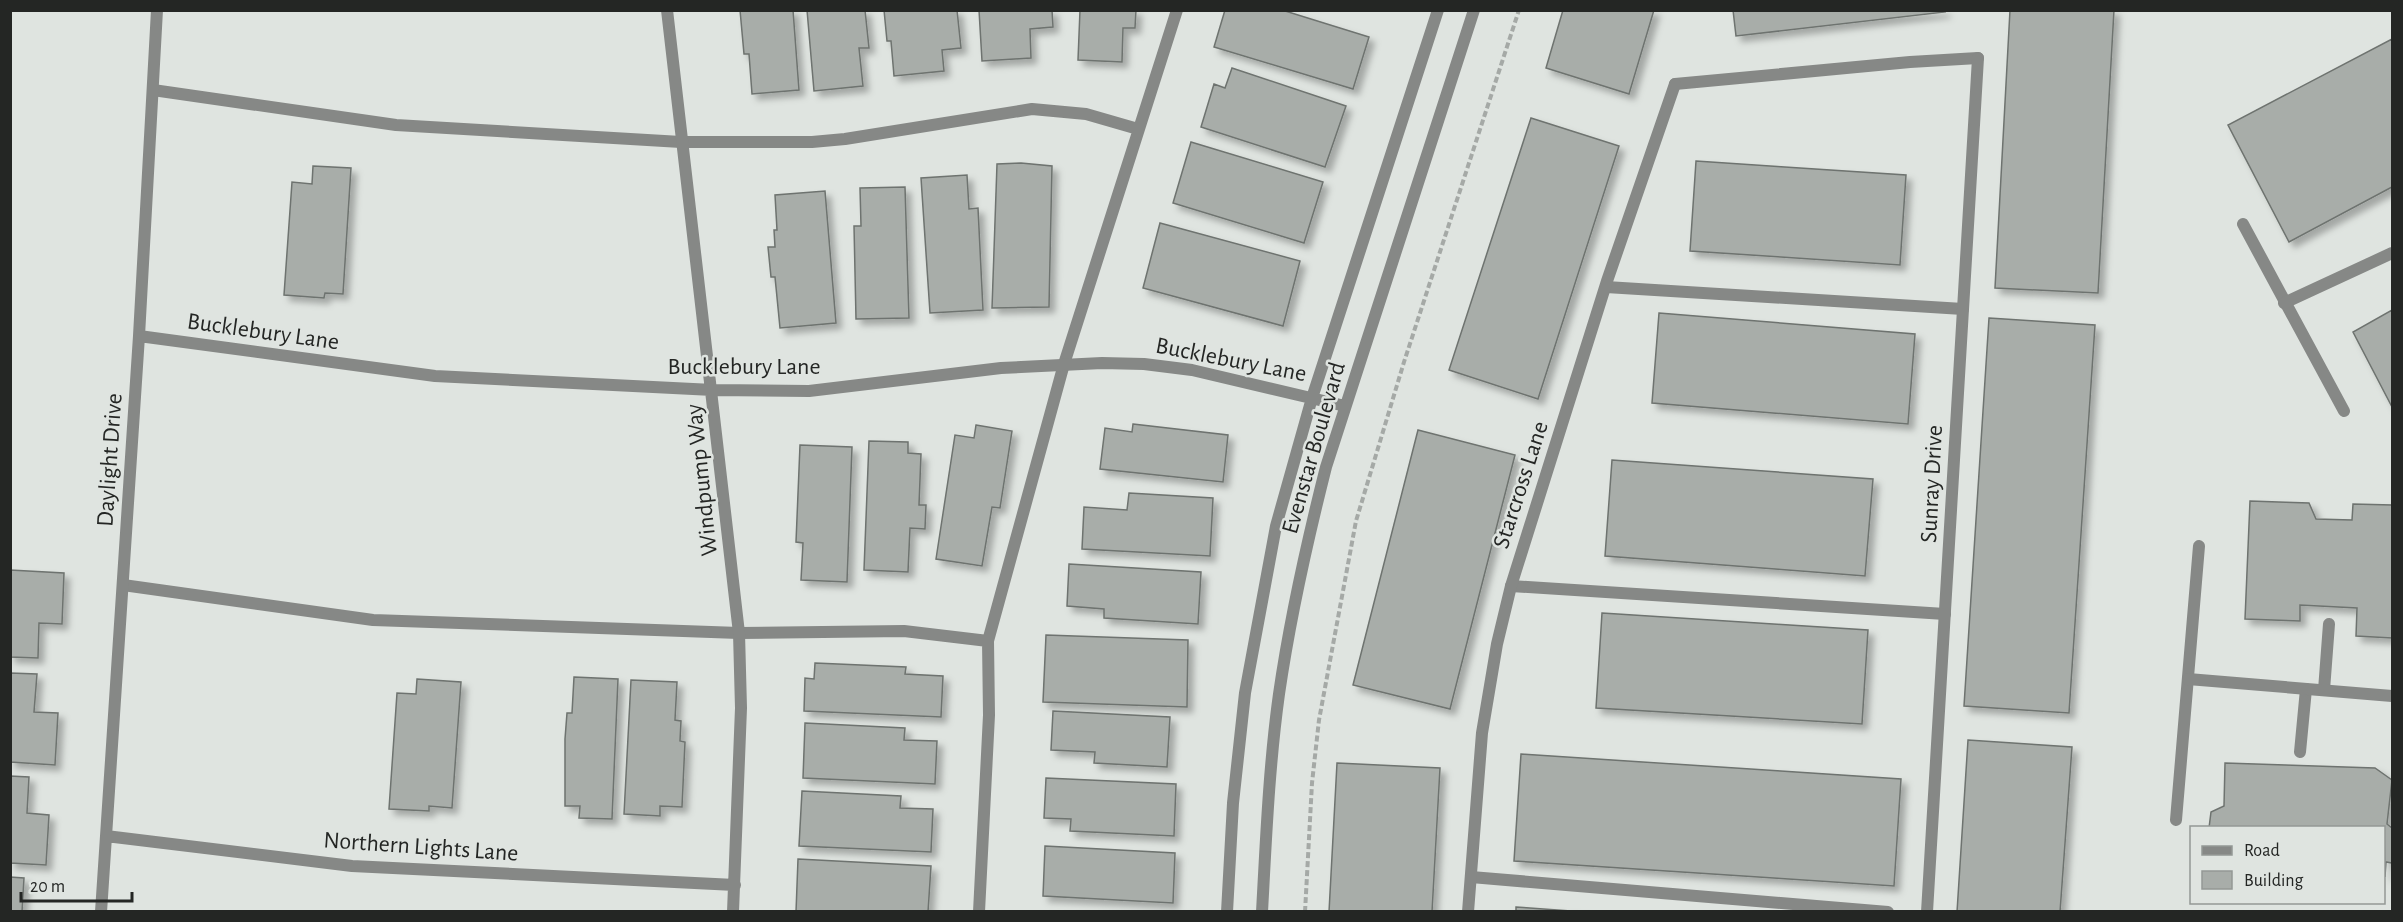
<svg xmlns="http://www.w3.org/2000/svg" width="2403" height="922" font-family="'Alegreya Sans',sans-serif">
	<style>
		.building { fill: #a8ada9; stroke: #6e736f; stroke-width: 1.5; filter: url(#shadow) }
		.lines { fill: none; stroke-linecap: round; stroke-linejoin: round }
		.path { stroke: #a5a9a6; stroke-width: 4; stroke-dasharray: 6 3; stroke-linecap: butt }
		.lane { stroke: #868886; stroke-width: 12 }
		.street { stroke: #868886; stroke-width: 12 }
		.labels { text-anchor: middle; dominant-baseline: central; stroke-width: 5; stroke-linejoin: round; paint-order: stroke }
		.street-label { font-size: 24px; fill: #242624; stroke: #dfe4e0 }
	</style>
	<defs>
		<filter id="shadow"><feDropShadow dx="5.5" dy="5.5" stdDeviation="3" flood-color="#0004"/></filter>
	</defs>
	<rect width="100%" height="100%" fill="#dfe4e0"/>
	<path class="building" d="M740 10H793L799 90 752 94 749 54H744Z
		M807 10H865L869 48H859L863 86 814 91Z
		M884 10H957L961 48 942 50 944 71 894 76 891 41H887Z
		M979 10H1052L1053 27 1030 29 1031 58 982 61Z
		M1080 10H1136L1135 28H1123L1122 62 1078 60Z
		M1225 10H1282L1369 37 1353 89 1214 47Z
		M1563 10H1654L1629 94 1546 68Z
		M1733 10H1944L1945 12 1736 36Z
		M2010 10H2114L2098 293 1995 288Z
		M2392 39V187L2289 242 2228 125Z
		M1232 68 1346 106 1325 167 1201 127 1214 84 1225 88Z
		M1531 118 1619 146 1538 399 1449 370Z
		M1191 142 1323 182 1304 243 1173 203Z
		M1696 161 1906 175 1900 265 1690 251Z
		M1021 163 1052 166 1049 307 992 308 997 164Z
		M313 166 351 168 343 294 325 293 324 298 284 295 292 182 312 184Z
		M967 175 969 209 978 208 983 310 930 313 921 178Z
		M905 187 909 318 856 319 854 226H861L860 188Z
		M825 191 836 323 780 328 775 277H771L768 247H775L774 230H777L775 195Z
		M1160 223 1300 261 1283 326 1143 288Z
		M2392 310V407L2353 332Z
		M1659 313 1915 334 1908 424 1652 403Z
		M1989 318 2095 325 2069 713 1964 706Z
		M1133 424 1228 435 1223 482 1100 469 1105 428 1132 432Z
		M976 425 1012 431 1000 508 992 507 982 566 936 559 955 435 974 438Z
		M1418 430 1515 455 1450 709 1353 685Z
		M869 441 908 442V453L921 454 919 505H926L925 529 910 528 908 572 864 570Z
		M800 445 852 447 847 582 801 580 803 543 796 542Z
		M1612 460 1873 479 1865 576 1605 556Z
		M1129 493 1213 498 1210 556 1082 549 1084 507 1127 510Z
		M2250 501 2309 503 2316 519 2352 520 2353 504 2392 505V638L2356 636 2357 608 2300 605V621L2245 619Z
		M1069 564 1201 572 1198 624 1104 618V609L1067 606Z
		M10 570 64 573 62 624 39 623 38 658 10 657Z
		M1602 613 1868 630 1862 724 1596 708Z
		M1046 635 1188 640 1187 707 1043 702Z
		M815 663 906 667 905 674 943 676 941 717 804 711 805 678 814 679Z
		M10 673 37 674 34 712 58 713 55 765 10 762Z
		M574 677 618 679 612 819 579 818 580 806H565V739L567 713H572Z
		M417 679 461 682 452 808 429 806V811L389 809 397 693 416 694Z
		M631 680 677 682 675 720 681 721 680 741 685 742 682 807 660 806V816L624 814Z
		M1053 711 1170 717 1167 767 1094 763 1095 752 1051 750Z
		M805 723 905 728 904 740 937 741 935 784 803 778Z
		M1968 740 2072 747 2060 912H1957Z
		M1521 754 1901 779 1894 886 1514 861Z
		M1337 763 1440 768 1432 912H1329Z
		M2225 763 2375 768 2392 780 2387 824 2392 828V863L2386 862 2385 877 2384 828H2209L2211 812 2224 806Z
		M10 776 29 777 27 813 49 815 46 865 10 863Z
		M1046 778 1176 784 1174 836 1070 831 1071 819 1044 818Z
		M802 791 901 796 900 808 933 809 931 852 799 846Z
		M1045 846 1175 853 1173 903 1043 896Z
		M798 859 931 866 928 912H796Z
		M10 877 24 878 22 912H10Z
		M1516 907 1585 912H1516Z"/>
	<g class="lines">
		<path class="path" d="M1305 912 1312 783 1319 720 1356 521 1404 362 1519 10"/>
		<path class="lane" d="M1675 84 1910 62 1978 58
			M153 90 396 125 681 142H812L845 139 1032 109 1086 114 1138 129
			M2243 224 2344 411
			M1606 287 1963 309
			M123 585 373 620 739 633 904 631 988 641
			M1511 586 1945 614
			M2324 690 2329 624
			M2300 752 2306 689
			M2176 820 2199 546
			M1471 877 1888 912
			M979 912 989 715 988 641 1064 364 1177 10"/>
		<path class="street" d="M667 10 739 633 741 708 733 912
			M2284 303 2392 253
			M139 336 435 376 713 390 809 391 1001 368 1102 363 1144 364 1192 370 1345 406
			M2188 679 2392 696
			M106 836 352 866 735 885
			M101 912 139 336 157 10
			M1227 912 1233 803 1245 693 1276 526 1312 398 1438 10
			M1262 912C1266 839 1269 766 1279 694 1290 618 1307 542 1326 467L1474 10
			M1468 912 1482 733 1497 644 1511 586 1607 281 1675 84
			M1927 912 1978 58"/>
	</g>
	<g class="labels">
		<g class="street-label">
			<text transform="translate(263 332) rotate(8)">Bucklebury Lane</text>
			<text transform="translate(1231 360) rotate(11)">Bucklebury Lane</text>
			<text x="744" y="367">Bucklebury Lane</text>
			<text transform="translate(1314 448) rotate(-74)">Evenstar Boulevard</text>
			<text transform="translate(110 460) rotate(-86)">Daylight Drive</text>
			<text transform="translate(702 480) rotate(-96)">Windpump Way</text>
			<text transform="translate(1932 484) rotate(-87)">Sunray Drive</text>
			<text transform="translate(1521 485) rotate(-72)">Starcross Lane</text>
			<text transform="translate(421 847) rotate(4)">Northern Lights Lane</text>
		</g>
	</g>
	<rect width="2403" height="922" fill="none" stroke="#242624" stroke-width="24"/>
	<rect x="2190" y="826" width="195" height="78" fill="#dfe4e0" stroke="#949895" stroke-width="1.5"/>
	<rect x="2202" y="846" width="30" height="9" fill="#868886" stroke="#949895" stroke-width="1.5"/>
	<text x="2244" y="856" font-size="18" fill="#242624">Road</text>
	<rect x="2202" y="871" width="30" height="18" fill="#a8ada9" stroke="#949895" stroke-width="1.5"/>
	<text x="2244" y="886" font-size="18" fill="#242624">Building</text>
	<path d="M21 892v9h111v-9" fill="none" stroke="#242624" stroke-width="3"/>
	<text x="30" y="892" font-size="18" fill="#242624" stroke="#dfe4e0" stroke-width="4.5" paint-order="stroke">20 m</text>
</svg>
